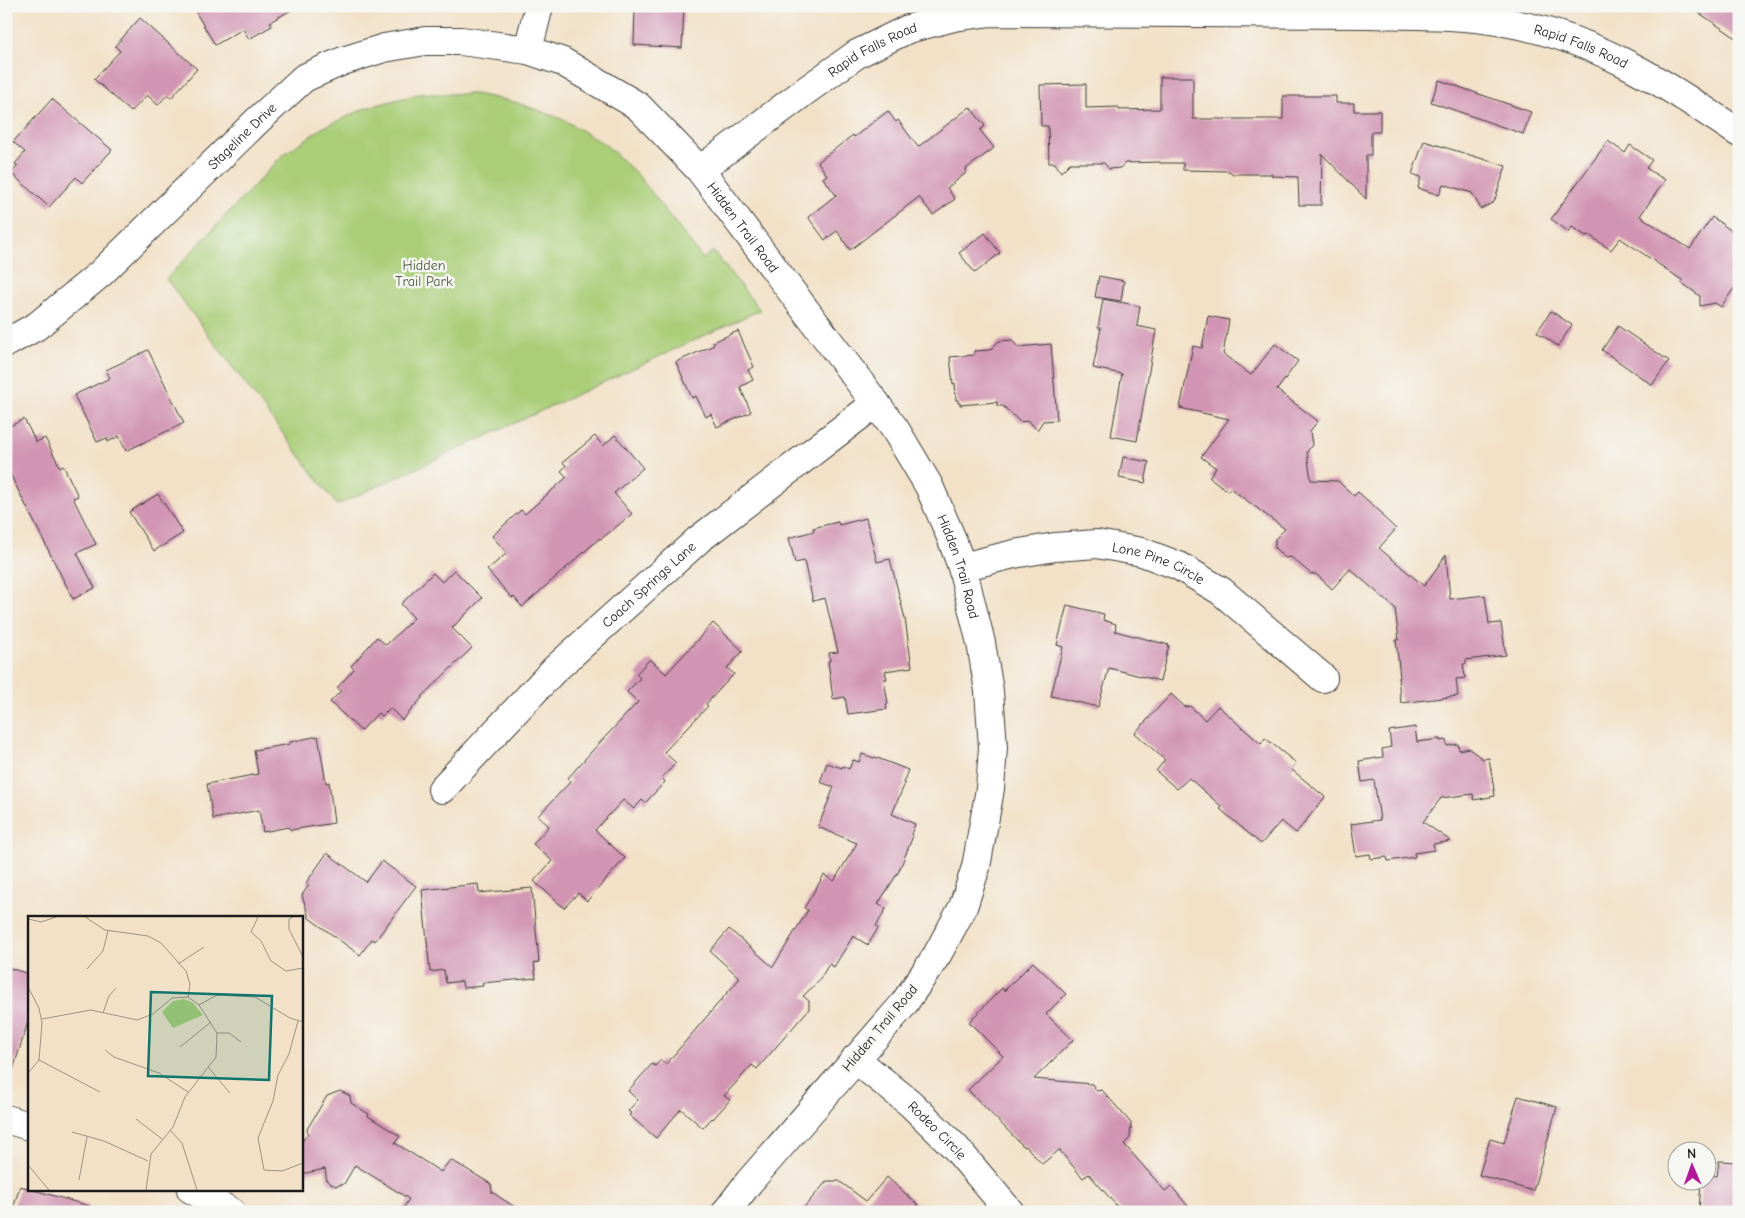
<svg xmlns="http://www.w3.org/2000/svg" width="1745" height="1218" font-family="'Comic Neue',sans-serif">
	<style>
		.green { fill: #aace78; stroke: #63754a }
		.building { fill: #d195b3 }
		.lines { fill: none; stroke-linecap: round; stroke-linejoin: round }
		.minor-casing { stroke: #3c3a36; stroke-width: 30 }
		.minor { stroke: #fff; stroke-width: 28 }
		.labels { text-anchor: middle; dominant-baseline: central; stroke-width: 5; stroke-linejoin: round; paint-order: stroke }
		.street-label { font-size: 14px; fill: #1c1c1c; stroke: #f6f6f2 }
		.park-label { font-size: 14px; fill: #4e5a3c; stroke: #f6f6f2 }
		.inset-road { fill: none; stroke: #9c9283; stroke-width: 1 }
		.view { fill: #0f766e; fill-opacity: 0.15; stroke: #0f766e; stroke-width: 2.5 }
		.inset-edge { fill: none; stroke: #1c1c1c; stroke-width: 2.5 }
	</style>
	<rect width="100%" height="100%" fill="#f6f6f2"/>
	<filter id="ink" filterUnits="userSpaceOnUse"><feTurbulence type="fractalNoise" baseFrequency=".02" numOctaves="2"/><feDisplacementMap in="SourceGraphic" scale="10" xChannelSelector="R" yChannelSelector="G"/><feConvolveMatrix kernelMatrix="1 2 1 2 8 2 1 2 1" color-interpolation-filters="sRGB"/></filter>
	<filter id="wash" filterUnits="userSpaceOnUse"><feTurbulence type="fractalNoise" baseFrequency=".0096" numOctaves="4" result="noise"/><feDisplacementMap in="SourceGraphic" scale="20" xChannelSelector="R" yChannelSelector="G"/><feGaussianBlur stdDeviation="1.12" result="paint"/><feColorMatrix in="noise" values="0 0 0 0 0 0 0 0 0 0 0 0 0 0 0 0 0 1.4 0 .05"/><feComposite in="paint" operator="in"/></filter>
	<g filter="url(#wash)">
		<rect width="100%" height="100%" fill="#f2e1c7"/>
		<path class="green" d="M418 94H475L515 102 562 119 606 145 638 175 703 259 713 251 760 310 337 505 166 279 283 155 322 128 366 108Z"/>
		<g id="blocks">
			<path class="building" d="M192 6H298L270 22 272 26 249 39 243 29 215 45Z
				M635 6H684L682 48 634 45Z
				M1689 6H1739V40Z
				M140 18 197 69 171 98 167 95 158 105 147 95 131 112 94 79 120 51 115 46Z
				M1160 77H1193V119H1283V96H1336V103H1354V111H1380V132H1371V155H1366V199L1322 154 1321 205H1299L1298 177 1272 176V174H1233L1229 171 1183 170V163H1160V162L1125 163 1120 168 1109 169 1104 163H1070L1061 172 1055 163H1049L1048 126H1041L1040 85 1086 84V108L1119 107V110L1160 109Z
				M1439 80 1531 112 1523 134 1431 102Z
				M52 99 112 150 82 183 76 177 49 207 11 173 18 166 15 164 25 152 13 142Z
				M970 107 985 126 980 130 994 148 966 169V173L947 188 955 199 933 215 919 197 850 250 837 231 825 240 808 217 836 195 823 178 827 175 818 162 853 135 854 137 888 111 896 122 898 120 918 147Z
				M1424 141 1506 166 1494 202 1481 209 1472 193 1443 184 1439 195 1418 188 1421 177 1412 174Z
				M1608 141 1625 153 1630 145 1652 160 1646 168 1665 180 1640 216 1690 249 1712 217 1739 236V281L1721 307 1715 303 1700 306V296L1682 283V280L1620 238 1611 250 1589 235 1586 236 1572 227 1569 232 1551 219Z
				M985 233 1000 253 975 273 959 253Z
				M1099 276 1124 281 1121 301 1095 297Z
				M1103 299 1140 306 1137 326 1156 330 1137 441 1111 436 1122 374 1093 368 1101 328H1098Z
				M1551 311 1572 325 1558 346 1537 332Z
				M1208 316 1229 320 1223 354 1251 375 1275 344 1298 361 1277 390 1318 421 1310 431 1312 445 1307 452 1311 480 1338 481 1354 496 1358 492 1383 514 1381 515 1396 529 1379 548 1424 586 1446 555 1450 599 1485 595 1489 624 1501 623 1506 655 1466 660V664H1463L1465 678 1456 679 1458 696 1401 703 1398 678H1400L1396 640H1399L1395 608 1350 569 1332 589 1316 574H1311L1291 557 1285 558 1275 548V539L1285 529 1230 488 1228 491 1209 477 1216 468 1201 457 1229 419 1180 408 1193 346 1202 348Z
				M1618 326 1669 361 1652 385 1602 350Z
				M738 331 754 367 748 370 753 380 740 387 751 412 717 427 711 414 706 417 696 396 692 398 676 362 714 345 713 342Z
				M1012 340 1018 347 1051 344 1057 420 1043 421 1037 430 1029 421 1020 422 1003 406H997V402L960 405V403H958V400H956L955 383 953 384 950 357 974 355V351L990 350 999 341Z
				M148 350 184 423 126 451 119 436 108 442 107 438 97 442 74 395 110 378 106 370Z
				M24 419 36 442 45 438 60 467 63 465 78 496 73 498 96 544 77 553 95 588 73 599 6 466V428Z
				M615 435 643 468 614 493 632 514 601 539 600 538 522 607 514 597 512 598 487 570 507 553 492 536 521 510 525 514 567 477 561 471 566 466 563 462 595 436 603 446Z
				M1123 457 1149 462 1145 483 1119 478Z
				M158 494 183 533 154 551 129 512Z
				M866 518 877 562 890 559 905 619 912 667 885 671 887 679H884L888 704H886L887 709 848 714 845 697 833 699 828 661H830L829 653 838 652 825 598 813 601 804 561 795 563 789 538 814 531 813 528 838 522 839 525Z
				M454 570 482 598 452 628 472 648 421 697 422 698 402 720 390 708 382 716 378 713 361 731 330 702 341 691 337 688 354 669 351 666 377 637 386 645 414 618 401 604 433 573 442 582Z
				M1067 605 1104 614 1103 620 1116 624 1115 631 1169 645 1160 681 1109 668 1098 707 1051 696 1063 647 1057 645Z
				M713 623 743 651 727 668 734 674 706 704 708 706 664 752 676 763 662 778 665 782 645 803 642 800 634 809 623 800 595 830 625 858 587 901 578 893 564 908 534 881 552 861 533 844 549 826 538 816 571 781 568 778 592 751 638 702 627 692 640 678 636 674 650 659 666 674Z
				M1171 694 1185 707 1190 706 1205 720 1218 706 1261 744 1265 738 1296 763 1291 769 1325 797 1296 833 1281 821 1261 844 1220 809 1222 807 1189 778 1177 789 1156 771 1165 760 1135 733Z
				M1415 727 1417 742 1440 739V741L1446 740 1447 746 1458 744 1459 750 1468 748 1483 759 1489 758 1495 796 1474 800 1473 794 1441 798 1423 822 1451 841 1433 844 1434 850 1414 853 1415 857 1388 861 1387 857 1371 859 1370 854 1356 856 1351 824 1380 820 1374 780 1362 782 1359 761 1383 757 1382 749 1391 747 1389 731Z
				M318 736 326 783 329 782 334 823 291 830 288 827 263 832 259 810 213 819 207 784 258 774 254 750 290 744V742Z
				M862 754 874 758 875 757 908 770 903 783H905L892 814 915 824 911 835 913 836 899 871 878 904 886 909 876 926 878 928 868 945 853 936 834 967 829 964 819 981 803 996 809 1001V1009L757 1069 752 1065 724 1096 730 1100 713 1119 712 1118 703 1128 681 1109 656 1138 629 1115 631 1113 628 1111 638 1100 628 1091 652 1064 655 1066 661 1060 666 1064 740 978 710 951 729 929 773 967 808 910 804 908 824 875 834 881 857 843 818 827 834 787 820 782 827 763 842 768 843 766 849 769 853 760 859 762Z
				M327 853 366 882 382 861 416 886 375 941 372 939 360 955 309 918 302 895 309 885 306 883Z
				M478 884 479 893 532 888 539 962 534 963 536 978 482 983 483 986 463 988 462 981 446 983 444 970 430 972 422 890Z
				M1033 962 1066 994 1046 1014 1073 1040 1034 1079 1092 1084 1097 1091 1102 1090 1131 1123 1130 1138 1124 1144 1165 1191 1171 1186 1193 1212H1122L1089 1174 1083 1178 1059 1150 1042 1164 1026 1146 1024 1147 968 1090 1003 1056 969 1022 1002 988 1004 991Z
				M6 967 29 974V1019L11 1076 6 1075Z
				M340 1091 350 1096 351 1103 369 1114 368 1116 400 1136 395 1143 441 1172 450 1160 458 1164 491 1184 492 1192 522 1212H401L409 1199 355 1165 344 1184 335 1186 327 1181 325 1169 301 1174V1143L308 1133 307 1129 327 1096Z
				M1518 1096 1557 1107 1533 1191 1479 1175 1490 1139 1504 1143Z
				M1719 1161 1739 1162V1212H1699L1701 1180H1708V1175L1717 1176Z
				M887 1177 926 1212H800L827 1181H839L866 1201Z
				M20 1186 89 1206 88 1212H12Z"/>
		</g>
	</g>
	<g filter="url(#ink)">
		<use href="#blocks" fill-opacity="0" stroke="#3c3a36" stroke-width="1"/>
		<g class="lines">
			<g class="minor-casing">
				<g id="minor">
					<path id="s1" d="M539 6 528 50 563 62 638 106 700 170 895 429 929 486 951 537 962 567 981 643 989 691 993 747 990 789 976 867 963 907 937 955 903 1005 749 1182 726 1212"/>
					<path id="s2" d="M700 170 808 89 857 54 908 29 954 17 991 12 1368 14C1413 15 1460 14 1504 22 1594 37 1665 83 1739 133"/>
					<path id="s3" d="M6 343 37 326 100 274 257 121 304 78 343 61 384 48 425 41H461L528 50"/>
					<path id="s4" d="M962 567 1014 554 1055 547 1097 544 1142 552 1179 566 1221 591 1323 678"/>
					<path id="s5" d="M442 789 554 670 698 540 876 403"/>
					<path id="s6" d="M855 1059 910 1103 955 1147 1010 1212"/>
					<path d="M6 1119 29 1126"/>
					<path d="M191 1189 231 1212"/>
				</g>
			</g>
			<use href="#minor" class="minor"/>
		</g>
	</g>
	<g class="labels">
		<g class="street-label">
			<text stroke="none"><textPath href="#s2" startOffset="931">Rapid Falls Road</textPath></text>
			<text stroke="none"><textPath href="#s2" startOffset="211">Rapid Falls Road</textPath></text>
			<text stroke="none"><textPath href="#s3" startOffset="315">Stageline Drive</textPath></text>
			<text stroke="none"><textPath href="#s1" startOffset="330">Hidden Trail Road</textPath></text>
			<text stroke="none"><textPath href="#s4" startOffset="202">Lone Pine Circle</textPath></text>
			<text stroke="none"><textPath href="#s1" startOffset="735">Hidden Trail Road</textPath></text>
			<text stroke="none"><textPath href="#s5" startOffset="291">Coach Springs Lane</textPath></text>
			<text transform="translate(880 1028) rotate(-50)">Hidden Trail Road</text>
			<text stroke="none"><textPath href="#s6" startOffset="109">Rodeo Circle</textPath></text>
		</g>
		<g class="park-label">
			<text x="424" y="265">Hidden<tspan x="424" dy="16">Trail Park</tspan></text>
		</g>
	</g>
	<g transform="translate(28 916)">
		<rect width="275" height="275" fill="#f2e1c7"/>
		<path d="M156 83 165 87 175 99 145 112 134 96 145 85Z" fill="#aace78"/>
		<path class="inset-road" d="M57 1 77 14 120 20 133 27 158 55 162 68 160 81 171 89 189 117 188 141 157 181 145 211 123 238 118 274M230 1 223 16 233 25 243 45 258 55 275 52M265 1 261 3V13L275 41M0 3 13 6 28 1M150 48 176 31M59 53 75 35 80 15M0 71 11 92 14 107 11 144 0 157M171 89 189 79 227 81 262 102 275 106M75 97 81 80 88 72M14 103 63 94 109 104 125 98 144 82 160 81M270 105 261 138 250 159 245 185 230 222 236 254 254 255 275 247M189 117H201L213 126M152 131 183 106M77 134 86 141 131 157 160 176M11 144 72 176M180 151 202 177M108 203 134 223M142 214 154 227 169 274M44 216 76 225 120 245M0 249 21 274M51 264 59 221"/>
		<path class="view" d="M123 76 244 80 241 164 120 160Z"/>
		<rect width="275" height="275" class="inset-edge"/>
	</g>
	<rect width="1745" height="1218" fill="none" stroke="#f6f6f2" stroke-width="25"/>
	<g transform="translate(1692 1166) rotate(358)"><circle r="24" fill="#f6f6f2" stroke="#9f9f9c"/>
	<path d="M0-4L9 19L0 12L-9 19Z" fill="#b5179e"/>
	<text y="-8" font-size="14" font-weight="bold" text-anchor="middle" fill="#1c1c1c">N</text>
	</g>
</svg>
